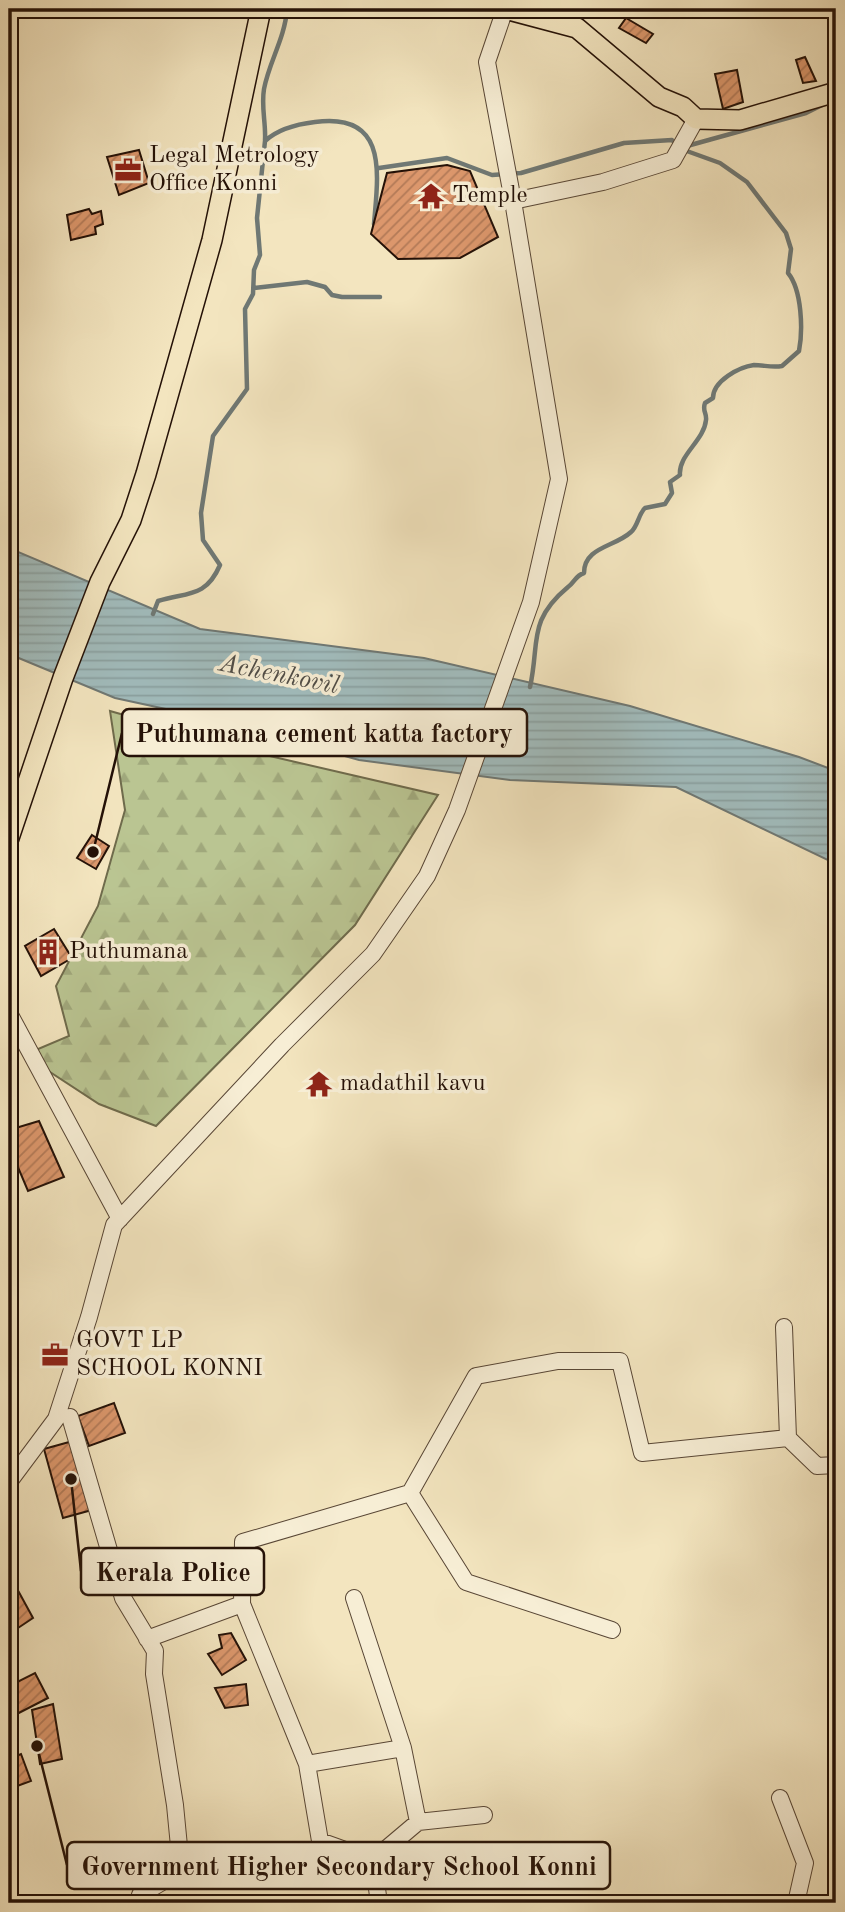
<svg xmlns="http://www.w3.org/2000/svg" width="845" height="1912" font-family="'Old Standard TT',serif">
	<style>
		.forest { fill: url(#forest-firs); stroke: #6f6b4c; stroke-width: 2 }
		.water { fill: url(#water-rules); stroke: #6f7874; stroke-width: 2 }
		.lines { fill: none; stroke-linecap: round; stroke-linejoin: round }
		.stream { stroke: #6f7874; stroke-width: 4.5 }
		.building { fill: url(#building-hatch); stroke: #241107; stroke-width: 2 }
		.minor-casing { stroke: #584635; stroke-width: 18 }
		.major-casing { stroke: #241107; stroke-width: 22 }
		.minor { stroke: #f7eed5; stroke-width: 16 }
		.major { stroke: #f3e5bf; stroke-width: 19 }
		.labels { text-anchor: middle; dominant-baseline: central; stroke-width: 7; stroke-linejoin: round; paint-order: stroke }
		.poi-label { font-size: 24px; fill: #241107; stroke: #f7eed5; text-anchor: start }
		.water-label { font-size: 26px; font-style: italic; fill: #504d47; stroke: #f7eed5 }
		.leader { fill: none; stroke: #241107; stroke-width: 2.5 }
		.callout-dot { fill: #241107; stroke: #f7eed5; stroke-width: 2.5 }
		.callout { fill: #f7eed5; stroke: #241107; stroke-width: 2.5 }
		.callout-label { font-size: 26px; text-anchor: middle; font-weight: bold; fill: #241107 }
	</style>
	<defs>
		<pattern id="forest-firs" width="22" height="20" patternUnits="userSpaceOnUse" patternTransform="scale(1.75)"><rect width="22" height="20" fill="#bac592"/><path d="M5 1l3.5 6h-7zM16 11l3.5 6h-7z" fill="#a0a87c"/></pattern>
		<pattern id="water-rules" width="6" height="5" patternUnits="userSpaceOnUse" patternTransform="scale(1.75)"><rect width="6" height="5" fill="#a1bcbd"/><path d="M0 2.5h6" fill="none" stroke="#8aa1a1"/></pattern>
		<pattern id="building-hatch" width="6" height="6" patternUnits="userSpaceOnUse" patternTransform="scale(1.75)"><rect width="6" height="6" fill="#dc976c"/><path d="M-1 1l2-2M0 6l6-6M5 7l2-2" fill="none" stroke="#b27a57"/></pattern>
	</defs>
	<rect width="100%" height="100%" fill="#f3e5bf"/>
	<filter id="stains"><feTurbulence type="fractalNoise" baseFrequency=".00286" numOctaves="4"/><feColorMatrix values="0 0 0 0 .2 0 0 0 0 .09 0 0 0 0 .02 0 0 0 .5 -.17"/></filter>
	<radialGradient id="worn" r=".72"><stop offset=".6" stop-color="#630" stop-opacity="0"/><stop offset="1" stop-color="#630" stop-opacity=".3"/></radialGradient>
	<path class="forest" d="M110 711 261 754 438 795 355 925 156 1126 99 1104 24 1055 69 1036 56 986 98 906 125 810Z"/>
	<path class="water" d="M9 544 18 552 200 629 424 658 630 706 799 757 836 771V864L676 787 510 780 359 760 212 719 115 698 9 654Z"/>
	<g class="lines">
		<path class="stream" d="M265 140C266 123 261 107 264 89 269 62 285 38 287 9
			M687 146 806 113 822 105
			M379 168 447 158 492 175 521 173 624 143 672 140 677 145
			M254 288 307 282 325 287 332 295 342 297H380
			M153 614 158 601C187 592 206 598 220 565L203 540 201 513 213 436 247 389 245 309 253 294 254 270 260 255 257 218 265 141C278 129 298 124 315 122 389 112 378 175 374 224
			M530 687C540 643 527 621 568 587 575 582 575 576 584 573 584 547 615 547 631 532 638 526 638 515 645 508L665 504 672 493 670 482 680 475C678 455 704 441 706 420 707 413 702 411 705 403L713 398C713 381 739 367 754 365 764 365 772 368 782 366L799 351C803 330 802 290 788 273L791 249 786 233 747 182 720 163 684 150"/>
	</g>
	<path class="building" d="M626 18 653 34 646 43 619 28Z
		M805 57 816 81 803 83 796 60Z
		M737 70 743 102 723 109 715 74Z
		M139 150 149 183 119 195 107 157Z
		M447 165 470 171 498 237 460 258 398 259 371 234 387 173Z
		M89 209 92 214 101 211 103 224 95 227 96 234 71 240 67 215Z
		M92 835 109 846 96 869 77 858Z
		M54 929 72 958 41 976 25 946Z
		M39 1121 64 1177 28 1191 9 1146V1130Z
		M114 1403 125 1433 89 1446 78 1416Z
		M80 1439 99 1508 63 1518 44 1449Z
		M9 1574 33 1618 9 1634Z
		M231 1633 246 1660 222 1675 208 1654 222 1648 219 1635Z
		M35 1673 48 1698 9 1718V1686Z
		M246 1684 248 1705 225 1708 215 1688Z
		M53 1704 62 1759 40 1764 32 1710Z
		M21 1754 31 1781 9 1789V1759Z"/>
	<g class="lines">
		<g class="minor-casing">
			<path id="minor" d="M505 9 487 62 513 201 603 182 673 160 696 119
				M9 1013 120 1219
				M784 1327 788 1438
				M70 1417 123 1598 155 1651 154 1674 175 1805 181 1867 174 1875 140 1895 138 1903
				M9 1482 56 1419 89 1317 114 1225 282 1045 373 954 427 876 457 810 531 602 559 479 513 201
				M410 1493 476 1376 558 1361H620L642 1453 788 1438 817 1466 836 1465
				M242 1604 243 1542 410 1493 466 1582 612 1630
				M147 1639 242 1604 307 1764 320 1841 373 1860 379 1903
				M307 1764 403 1748 354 1598
				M780 1798 805 1863 796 1903
				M418 1822 484 1815
				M373 1860 418 1822 403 1748"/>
		</g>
		<g class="major-casing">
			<path id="major" d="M505 9 577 28 659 97 683 107 696 119 740 120 836 92
				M9 838 63 678 100 582 131 520 146 474 212 240 261 9"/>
		</g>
		<use href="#minor" class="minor"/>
		<use href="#major" class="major"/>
	</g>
	<defs>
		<g id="office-bare" transform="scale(2.1)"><path d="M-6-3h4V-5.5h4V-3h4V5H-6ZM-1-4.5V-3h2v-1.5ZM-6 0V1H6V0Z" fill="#8f2418" stroke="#f7eed5" stroke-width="2.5" paint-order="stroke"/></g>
		<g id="temple-bare" transform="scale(2.1)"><path d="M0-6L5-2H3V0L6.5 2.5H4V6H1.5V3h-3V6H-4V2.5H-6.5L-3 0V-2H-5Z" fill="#8f2418" stroke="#f7eed5" stroke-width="2.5" paint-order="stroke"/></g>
		<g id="building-bare" transform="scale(2.1)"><path d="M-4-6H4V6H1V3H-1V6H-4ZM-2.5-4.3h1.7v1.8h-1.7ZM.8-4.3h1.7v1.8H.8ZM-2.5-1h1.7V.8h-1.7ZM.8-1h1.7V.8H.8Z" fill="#8f2418" stroke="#f7eed5" stroke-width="2.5" paint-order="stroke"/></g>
	</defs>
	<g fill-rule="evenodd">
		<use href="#office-bare" x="128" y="170"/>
		<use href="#temple-bare" x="431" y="196"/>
		<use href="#building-bare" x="48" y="952"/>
		<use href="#temple-bare" x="319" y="1084"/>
		<use href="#office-bare" x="55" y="1355"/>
	</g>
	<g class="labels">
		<g class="poi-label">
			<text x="149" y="156">Legal Metrology<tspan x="149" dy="28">Office Konni</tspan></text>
			<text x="452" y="196">Temple</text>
			<text x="69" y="952">Puthumana</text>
			<text x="340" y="1084">madathil kavu</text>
			<text x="76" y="1341">GOVT LP<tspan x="76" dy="28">SCHOOL KONNI</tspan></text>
		</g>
		<g class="water-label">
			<text transform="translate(279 675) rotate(11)">Achenkovil</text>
		</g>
	</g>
	<path class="leader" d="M93 852L122 733M71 1479L81 1571M37 1746L67 1865"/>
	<g class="callout-dot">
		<circle cx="93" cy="852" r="7"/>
		<circle cx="71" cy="1479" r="7"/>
		<circle cx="37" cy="1746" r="7"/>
	</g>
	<g class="callout">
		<rect x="122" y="709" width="405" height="47" rx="7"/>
		<rect x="81" y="1548" width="183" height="47" rx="7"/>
		<rect x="67" y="1842" width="543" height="47" rx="7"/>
	</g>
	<g class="callout-label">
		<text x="324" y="742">Puthumana cement katta factory</text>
		<text x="173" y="1581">Kerala Police</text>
		<text x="339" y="1875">Government Higher Secondary School Konni</text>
	</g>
	<rect width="845" height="1912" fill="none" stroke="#f3e5bf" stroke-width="35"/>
	<rect x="10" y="10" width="824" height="1891" fill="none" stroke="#241107" stroke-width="3.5"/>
	<rect x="18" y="18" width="810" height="1877" fill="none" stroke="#241107" stroke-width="2"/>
	<rect width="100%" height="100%" filter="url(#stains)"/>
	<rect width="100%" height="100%" fill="url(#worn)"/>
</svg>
